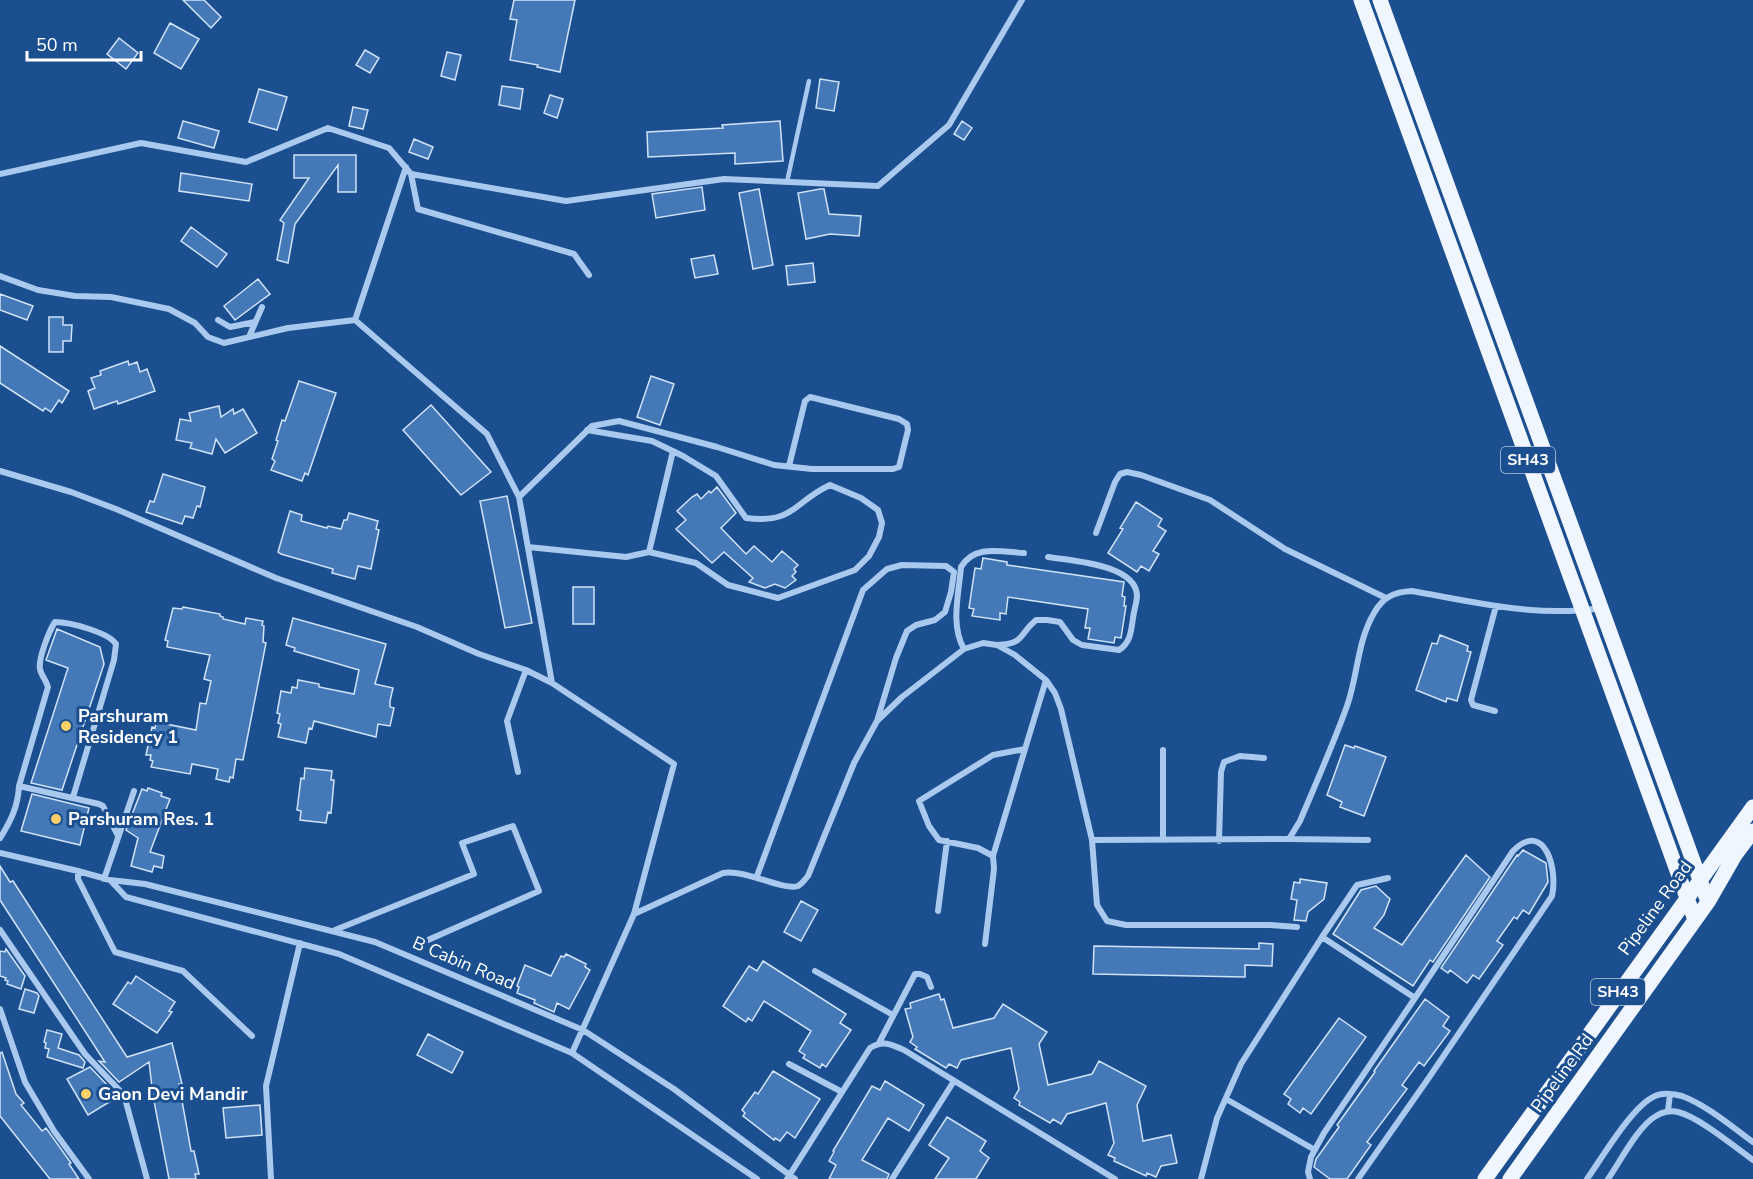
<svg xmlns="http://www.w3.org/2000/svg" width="1753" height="1179" font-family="'Nunito Sans',sans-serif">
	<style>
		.building { fill: #4478b7; stroke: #cfe3fa; stroke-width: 1.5 }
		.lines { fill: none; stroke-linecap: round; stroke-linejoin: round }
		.service { stroke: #a9c9ee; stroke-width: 4.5 }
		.minor { stroke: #a9c9ee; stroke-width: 6 }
		.primary { stroke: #f0f6ff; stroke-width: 15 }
		.poi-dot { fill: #ffd166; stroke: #1b4f8f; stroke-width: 2 }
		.labels { text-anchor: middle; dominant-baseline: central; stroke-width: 6; stroke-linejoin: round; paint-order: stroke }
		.shield { fill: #1b4f8f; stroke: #bbcadd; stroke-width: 1.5 }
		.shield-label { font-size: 16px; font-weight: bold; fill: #fff }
		.poi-label { font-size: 18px; font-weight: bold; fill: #fff; stroke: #1b4f8f; text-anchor: start }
		.street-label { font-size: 18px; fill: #fff; stroke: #1b4f8f }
	</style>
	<rect width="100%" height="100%" fill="#1b4f8f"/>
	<path class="building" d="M183 0H204L221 17 211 28Z
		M514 0H575L560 72 537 67 538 65 510 60 517 20 510 19Z
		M170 23 199 39 181 69 154 53Z
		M119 38 138 53 126 69 107 54Z
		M365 50 379 58 370 73 356 65Z
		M447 52 461 55 455 80 441 76Z
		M820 79 839 82 834 111 816 108Z
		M502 86 523 89 520 109 499 105Z
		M259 89 287 97 277 130 249 122Z
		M550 95 563 99 557 118 544 113Z
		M353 107 368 110 363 129 349 126Z
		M183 121 219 131 214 148 178 138Z
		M780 121 783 161 735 164V153L648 157 647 132 723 128 722 125Z
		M962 121 972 128 964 140 954 134Z
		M414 139 433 147 428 159 409 152Z
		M294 155H356V192H338V165L295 224 288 263 277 260 284 223 280 220 309 178H294Z
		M181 173 252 184 249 201 179 191Z
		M702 187 705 210 656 218 652 194Z
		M759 189 773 265 753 269 739 193Z
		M820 189H824L829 214 861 216 859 236 830 234 806 239 798 193Z
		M191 227 227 254 217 267 181 241Z
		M714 255 718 274 695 278 691 259Z
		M813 263 815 282 788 285 786 266Z
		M258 279 270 294 235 320 224 306Z
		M0 294 33 306 27 320 0 310Z
		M49 317H63V325H72L71 341H63V352H49Z
		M0 346 69 391 62 403 59 400 51 412 45 408 43 411 0 383Z
		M128 361 129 365 137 362 140 372 147 369 155 391 118 404 117 401 94 409 88 391 95 388 91 378 101 375 100 371Z
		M651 376 674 384 660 425 637 417Z
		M299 381 336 393 308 475 305 473 302 481 271 470 275 461 272 459 278 441 276 440 282 420 285 421Z
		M431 405 491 472 461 495 403 430Z
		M219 406 221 417 233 409 234 414 243 409 257 433 225 453 216 439 212 454 190 448 192 443 176 440 180 419 191 421 189 413Z
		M163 474 205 487 200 507 197 506 193 518 185 516 182 524 146 512 150 501 154 502Z
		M717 487 736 513 721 528 746 554 754 546 772 562 782 551 798 565 794 569 796 572 792 576 796 580 785 588 775 584 765 588 749 582 753 578 724 552 712 563 676 529 686 520 677 511 692 497 697 494 701 499 709 491 711 493Z
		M507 496 532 623 505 628 480 501Z
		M1136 502 1162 519 1158 526 1166 531 1153 551 1159 554 1149 571 1141 566 1137 572 1108 553 1123 529 1120 528Z
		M290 511 302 515 301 521 327 528 328 526 341 529 344 520H347L349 513 378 521 376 529 379 530 371 569 358 566 355 579 332 573 333 569 281 554 278 552Z
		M983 558 1007 562V565L1124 582 1122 596 1125 597 1124 606H1126L1121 638 1115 637 1114 643 1088 639 1090 628H1085L1088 609 1008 597 1006 614 1000 613V620L972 616 974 609 969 608 975 568 981 569Z
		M573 587H594V624H573Z
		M183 607 220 614V616L223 617V619L245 624 246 618 263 621 262 625 264 626 263 642 266 643 243 760 236 759 233 778 230 777 229 782 216 779 218 769 192 764 190 774 151 767 153 761 150 760 151 755H146L152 727 155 728 156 722 196 730 200 703 206 704 211 681 204 679 210 655 167 647 168 641 165 640 173 608 182 609Z
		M293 618 386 644 375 684 393 688 390 701V707L394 708 390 726 378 724 376 737 314 721 312 729 309 728 306 743 278 737 281 724 278 723 280 714 277 713 281 691 291 693 292 687 297 688 298 680 319 684V687L354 694 359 670 294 651 295 648 286 645Z
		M57 629 100 647 104 664 62 790 31 783 68 668 46 660Z
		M1440 635 1468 646 1467 651 1471 652 1457 701 1447 698 1446 702 1416 690 1432 643 1437 644Z
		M1345 745 1354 748 1355 746 1386 757 1364 816 1340 807 1342 802 1327 795Z
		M305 768 332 771 331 780H334L332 803 331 813 328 812 326 823 300 820 301 811 297 810 301 778 304 779Z
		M148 788 162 793 161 796 170 799 150 852 164 856 162 868 154 866 152 872 131 866 138 838 126 830 142 789 147 791Z
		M32 794 89 808 80 845 21 831Z
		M1523 850 1546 863 1548 882 1529 914 1523 910 1517 919 1514 917 1497 941 1503 945 1479 979 1473 975 1467 983 1450 970 1448 973 1441 968 1517 855 1518 856Z
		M1466 855 1490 877 1433 962 1430 960 1413 986 1333 934 1361 890 1376 886 1390 899 1384 915 1374 928 1402 945Z
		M0 866 10 882 13 881 127 1057 172 1043 182 1084H179L191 1151H194L199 1174H195L196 1179H169L153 1096 149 1062 119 1082 99 1061 105 1062 0 900Z
		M1300 879 1327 883 1324 899 1308 912 1306 921 1294 920 1297 900 1291 899 1294 882 1300 883Z
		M801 901 818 910 801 941 784 932Z
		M1259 943 1273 944 1272 966 1245 965V977L1093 974 1094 946 1259 949Z
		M6 949 25 976 21 989 7 984 8 981 5 980 6 978 0 976V951L5 952Z
		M566 954 586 964 585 967 590 970 569 1009 557 1003 554 1012 534 1003 535 1000 517 993 519 987 517 986 525 965 551 976 561 956 564 957Z
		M763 961 846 1014 840 1023 851 1030 826 1067 822 1064 820 1068 803 1058 805 1055 799 1051 811 1031 764 1001 752 1021 748 1018 746 1022 723 1006 749 966 757 971Z
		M136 976 175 1002 169 1011 172 1012 157 1033 113 1004 128 982 131 984Z
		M25 989 37 993 39 996 34 1013 19 1009Z
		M939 994 941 1000 944 999 953 1028 994 1018 1003 1004 1047 1032 1039 1044 1048 1085 1092 1074 1099 1061 1146 1086 1137 1105 1143 1141 1171 1135 1177 1163 1161 1166 1156 1177 1147 1173 1146 1176 1114 1161 1115 1158 1108 1155 1114 1143 1106 1103 1067 1114 1061 1124 1053 1119 1050 1123 1019 1105 1020 1102 1014 1098 1019 1089 1011 1048 961 1060 957 1068 949 1064 946 1068 915 1049 917 1047 910 1042 913 1037 905 1009 911 1008 910 1003Z
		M1425 999 1449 1017 1443 1026 1450 1031 1424 1066 1419 1062 1402 1085 1407 1089 1367 1142 1371 1145 1347 1179H1330L1314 1167 1316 1159 1339 1127 1337 1125 1375 1072 1374 1071Z
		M1339 1018 1366 1037 1311 1114 1303 1108 1300 1113 1288 1104 1291 1099 1284 1094Z
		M47 1030 62 1034 58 1048 79 1055 85 1062 83 1068 47 1057 49 1049 45 1048 46 1043 44 1042Z
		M428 1034 463 1052 452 1073 417 1055Z
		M2 1052 16 1094 24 1103 21 1105 42 1131 46 1128 71 1163 69 1164 79 1179H50L0 1116V1053Z
		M90 1067 110 1088 105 1091 111 1101 88 1115 67 1079Z
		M773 1071 820 1099 795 1138 787 1132 780 1141 775 1138 774 1140 743 1116 745 1113 742 1110 755 1092 758 1094Z
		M885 1081 924 1105 909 1131 888 1118 862 1160 889 1174 887 1179H829L836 1165 829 1161 834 1152 833 1151 872 1086 880 1090Z
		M260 1105 262 1135 226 1138 223 1108Z
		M947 1117 986 1141 980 1151 989 1158 976 1179H935L949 1158 929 1145Z"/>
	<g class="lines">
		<path class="service" d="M787 182 809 81"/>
		<path class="minor" d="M406 167 355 320 487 434 519 497 552 683
			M0 174 141 143 246 162 328 128 389 148 411 174 418 209 574 254 589 275
			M411 174 566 201 724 179 878 186 949 125 1022 0
			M0 276 38 290 75 296 111 297 169 309 195 323 208 337 224 343 288 328 355 320
			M218 320 230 327 255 322
			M249 337 262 307
			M0 471 71 492 116 509 276 578 417 627 479 654 526 670 552 683 674 764 634 914 572 1053
			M519 497 592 426 619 421 717 447 774 465 812 469H893L899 467 908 430 907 424 899 419 810 397 805 401 789 466
			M1096 533 1115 482 1120 474 1127 472 1141 475 1210 500 1285 549 1386 598
			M528 547 626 557 649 552 696 563 728 585 778 598 855 570 869 556 879 537 882 523 878 510 861 498 830 485C793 502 795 524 746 518L716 476 683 456 652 441 587 430
			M649 552 673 451
			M997 645C1025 644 1018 635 1036 620H1047L1060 622 1073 640 1082 645 1119 650C1131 642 1131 631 1133 618 1134 610 1137 602 1137 595 1135 564 1071 561 1048 557
			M964 649C950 625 959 593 961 567 974 544 1002 552 1024 553
			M1495 711 1473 705 1471 700 1496 606
			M518 772 507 721 526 670
			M19 786 99 804 103 806 118 836
			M0 838C11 821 18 806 19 786L48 687C46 680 41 675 40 669 38 659 49 631 55 622 69 622 108 632 116 644L114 660 73 797
			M1289 839 1368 840
			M1092 840 1289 839 1300 821C1316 783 1333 745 1347 706 1358 675 1357 642 1374 613 1383 597 1394 592 1412 591 1474 602 1538 618 1601 608
			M1163 840V750
			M1219 841 1221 772 1224 762 1240 756 1264 758
			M0 853 78 871V879L115 952 183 971 252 1036
			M993 856 1025 749
			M78 871 110 880 145 884 375 942 583 1030 674 1089 795 1179
			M757 876 863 590 887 569 902 565 946 566 954 572 951 592 945 612 935 620 916 625 907 631 896 658 877 721
			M104 879 134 791
			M111 881 126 897 339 954 572 1053 757 1179
			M938 911 947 841
			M634 914 723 873C746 869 783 891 798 886 802 884 805 879 808 876L854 763 877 721 902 697 964 649 983 643 997 645 1015 655 1046 680 1055 693 1061 709 1092 840 1097 905 1107 921 1126 925H1270L1297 927
			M0 930 85 1054 124 1095 147 1179
			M335 930 474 874 462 843 513 826 539 891 428 940
			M985 944 994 869 993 856 978 848 939 840 929 826 919 801 993 755 1025 749 1046 680
			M815 971 893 1015
			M0 1009 25 1082 54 1131 89 1179
			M879 1043 915 974H920L927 977 931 987
			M789 1064 842 1092
			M1226 1099 1315 1150
			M1668 1111 1670 1094
			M271 1179 266 1086 300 943
			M787 1179 870 1048C883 1040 891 1044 904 1050L1115 1179
			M892 1179 954 1081
			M1201 1179 1217 1118 1241 1064 1322 937 1357 885 1388 878
			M1310 1179 1308 1172 1311 1157 1324 1133 1415 998 1322 937
			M1358 1179 1428 1079 1552 896C1558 870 1545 819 1513 851L1415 998
			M1587 1179C1602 1158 1632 1106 1655 1096 1663 1092 1674 1094 1682 1096 1708 1106 1731 1126 1753 1142
			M1608 1179C1620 1162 1638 1126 1656 1116 1662 1112 1671 1110 1678 1112 1699 1117 1735 1147 1753 1160"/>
		<path class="primary" d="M1361 0 1695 920
			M1380 0 1708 902
			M1485 1179 1753 807
			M1510 1179 1708 902 1735 855 1753 831"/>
	</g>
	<g class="poi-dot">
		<circle cx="66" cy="726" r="6"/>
		<circle cx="56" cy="819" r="6"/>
		<circle cx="86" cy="1094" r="6"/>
	</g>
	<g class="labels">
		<g class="shield">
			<rect x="1501" y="447" width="54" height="26" rx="4.5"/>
			<rect x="1591" y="979" width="54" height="26" rx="4.5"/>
		</g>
		<g class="shield-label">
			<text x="1528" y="460">SH43</text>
			<text x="1618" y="992">SH43</text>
		</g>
		<g class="poi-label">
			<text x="78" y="716">Parshuram<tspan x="78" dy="21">Residency 1</tspan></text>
			<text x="68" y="819">Parshuram Res. 1</text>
			<text x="98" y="1094">Gaon Devi Mandir</text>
		</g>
		<g class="street-label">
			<text transform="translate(1655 908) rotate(-54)">Pipeline Road</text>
			<text transform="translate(464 963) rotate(23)">B Cabin Road</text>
			<text transform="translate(1562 1073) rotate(-54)">Pipeline Rd</text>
		</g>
	</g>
	<path d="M27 51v9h114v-9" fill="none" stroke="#ffffff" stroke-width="3"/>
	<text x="36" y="51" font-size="18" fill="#ffffff" stroke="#1b4f8f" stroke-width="4.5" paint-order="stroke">50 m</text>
</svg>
